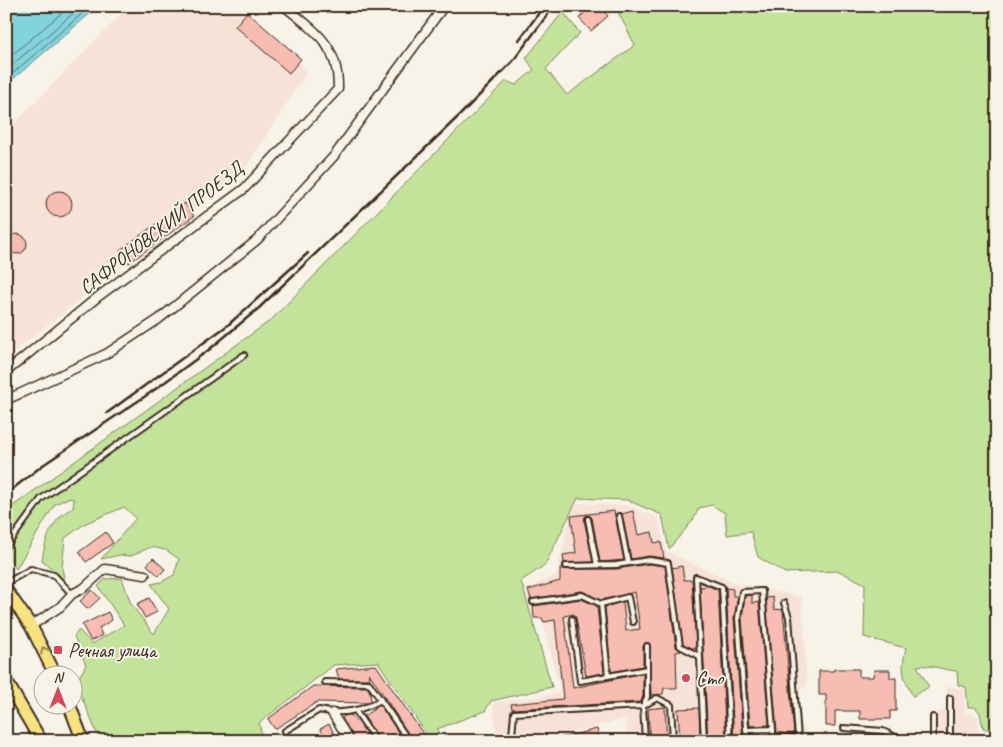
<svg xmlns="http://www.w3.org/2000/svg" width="1003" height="747" font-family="Caveat,sans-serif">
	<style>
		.built { fill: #f7e2d8 }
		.green { fill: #c3e29a; stroke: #7f865c }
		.water { fill: #83d3de; stroke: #668f91 }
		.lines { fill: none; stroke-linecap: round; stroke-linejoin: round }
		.shore { stroke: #586e6b; stroke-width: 1 }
		.building { fill: #f7bcb2; stroke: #3b2a1e }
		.service-casing { stroke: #3b2a1e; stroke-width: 8 }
		.minor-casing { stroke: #3b2a1e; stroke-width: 11 }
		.primary-casing { stroke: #3b2a1e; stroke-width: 15 }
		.service { stroke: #f7f3e8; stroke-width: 4 }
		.minor { stroke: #f7f3e8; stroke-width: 8 }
		.primary { stroke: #f7e281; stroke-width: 11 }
		.rail { stroke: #3b2a1e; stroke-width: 2.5 }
		.oneway { stroke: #998650 }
		.poi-dot { fill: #d1495b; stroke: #f7f3e8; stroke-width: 2 }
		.labels { text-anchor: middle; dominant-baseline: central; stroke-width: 4; stroke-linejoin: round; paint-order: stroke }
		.street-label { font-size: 20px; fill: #3b2a1e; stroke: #f7f3e8 }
		.poi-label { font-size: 20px; fill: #3b2a1e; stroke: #f7f3e8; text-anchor: start }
	</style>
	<rect width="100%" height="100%" fill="#f7f3e8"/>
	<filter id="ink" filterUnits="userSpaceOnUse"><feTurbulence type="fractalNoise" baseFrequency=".02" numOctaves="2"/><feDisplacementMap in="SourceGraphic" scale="10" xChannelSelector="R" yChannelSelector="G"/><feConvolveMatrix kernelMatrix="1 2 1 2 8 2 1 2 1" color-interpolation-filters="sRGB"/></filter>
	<g filter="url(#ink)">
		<path class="built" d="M129 6H238L308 71 244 170 6 358V132Z
			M576 503 624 505 658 517 666 551 734 583 802 597 807 687 800 689V724L811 741H627L625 719 537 741H497L493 703 561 693 542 620H534L526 590 557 574 570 515Z
			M947 686 964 689 965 712 978 716 979 741H937L938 711 947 710Z"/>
		<path class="green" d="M612 6H997V732L983 728 980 713 975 707H968L966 687 958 685 957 671C942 670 932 664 917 666L929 687 913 696C902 677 901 669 906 648L864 637 865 584 839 571 785 573 758 557 751 532 727 535 725 513 712 505 699 508 693 520 669 549 662 515 627 500 578 498 545 565 521 581 552 687 491 701 485 711 437 729 442 741H431L378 662 334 665 259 723 263 741H100L76 683 86 665 74 636 79 630 92 644 124 625 98 586 105 579 122 578 131 604 154 634 169 609 151 584 161 582 174 575 179 559 166 550 151 547 131 556 120 555 101 559 136 518 124 507 86 523 65 538 62 569 65 581 42 560C45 540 53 516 73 508L74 499 68 498 55 504 16 569 6 552V511L271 320 506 81 516 85 534 70 526 58 563 12 580 33 546 69 567 95 635 45 617 10Z"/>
		<path class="water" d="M6 6H99L6 85Z"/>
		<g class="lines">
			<path class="shore" d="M6 60 70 6
				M6 70 82 6
				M6 79 91 6"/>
		</g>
		<path class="building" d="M592 6H599L608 16 591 31 579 18Z
			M247 12 301 59 289 73 235 26Z
			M46 204a13 13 0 1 1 26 0a13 13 0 1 1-26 0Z
			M185 203 194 216 129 263 120 250Z
			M7 244a10 10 0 1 1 20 0a10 10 0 1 1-20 0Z
			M614 511 624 560 600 562 592 518 588 515 584 520 593 562 564 563 563 555 576 553 571 516Z
			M633 511 638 535 652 532 654 543 661 542 664 558 649 556 631 559 622 514Z
			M106 532 113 543 86 562 79 552Z
			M153 558 165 569 159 576 147 565Z
			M649 564 665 566 676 647 681 651 676 652 677 688H664L663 694 651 695 649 643H646L643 646V666L611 672 605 607 623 602 626 631 640 629 635 592 601 600 582 591 531 599 528 590 560 581V569H616Z
			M682 566 684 580H692L696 647 692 648 683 644 672 568Z
			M709 586 718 590 726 741H708L700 587Z
			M726 588 733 589V596H738L734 618 743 741H734Z
			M92 590 100 598 88 609 80 601Z
			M752 595V603L759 602 769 725 750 726 742 618 745 596Z
			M773 597 774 609 783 610 794 734 777 733 766 598Z
			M149 598 157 612 145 618 137 604Z
			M581 599 597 606 604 673 586 676 576 618 574 614 564 616 573 688 643 673V696L641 702 512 709 511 704 563 699 555 620 544 622 542 618H534L533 606Z
			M108 612 112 620 99 628 102 635 91 641 82 625Z
			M376 665 428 741H413L369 673 370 679H339L336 669Z
			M834 669H859V677H873L874 670H890V678H896V711H890V719H860V711H835V726H826V695H819V671H834Z
			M313 686 367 687 370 692 371 701 366 703 317 702 275 729 268 719Z
			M380 705 404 741H380L364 716Z
			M665 707 667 741H650L648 709Z
			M699 708 700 741H680L678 709Z
			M346 715H351L356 721 357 720 371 741H356L342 718Z
			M329 724 337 739 332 741H328L320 729Z
			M597 729 600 741H560L559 738Z
			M761 733V741H751L750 734Z"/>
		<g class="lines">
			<g class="service-casing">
				<path id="service" d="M619 516 628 563
					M588 519 597 565
					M6 547 41 499 244 355
					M566 566 616 565 649 560 668 563 680 646 699 656
					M6 583 31 569 54 575 72 594
					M533 602 582 595 601 604 608 675
					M601 604 628 597 633 622
					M572 619 580 681 647 669
					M325 682 369 683 409 741
					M950 698V741
					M355 710 376 741
					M844 728 883 731 904 741
					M773 729V736L798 738 789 617 784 603
					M747 730 773 729 762 591 742 592 738 618 747 741
					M285 731 319 710C340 715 362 711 381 700
					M512 736 514 713 643 706 657 698 671 705 673 741
					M645 741 643 706 647 697V646
					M704 741 696 577 722 587 730 741
					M933 741V717"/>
			</g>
			<g class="minor-casing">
				<path id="minor" d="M6 372 99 296 244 189 338 89C339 45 315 31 284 6
					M6 400 106 354 159 319 257 240 334 156 444 6
					M31 626 60 607 72 594 84 588 105 569 145 575
					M332 713 350 741"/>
			</g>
			<g class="primary-casing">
				<path id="primary" d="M6 590 31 626 55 674
					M6 681 41 741
					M69 704 83 741"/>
			</g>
			<use href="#service" class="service"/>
			<use href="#minor" class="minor"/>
			<use href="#primary" class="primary"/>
			<path class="rail" d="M519 40 544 6
				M107 413 228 325 308 253
				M6 494 43 465 150 393 210 349 259 308 460 115 513 61 554 6"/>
		</g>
		<defs><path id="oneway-chevron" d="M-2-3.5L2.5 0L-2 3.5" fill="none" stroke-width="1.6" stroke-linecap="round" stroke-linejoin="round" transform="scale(1.25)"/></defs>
		<use class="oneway" href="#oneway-chevron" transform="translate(44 650) rotate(-118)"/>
	</g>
	<g class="poi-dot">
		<rect x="53" y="645" width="10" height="10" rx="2.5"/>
		<circle cx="686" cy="678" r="5"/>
	</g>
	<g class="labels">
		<g class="street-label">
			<text transform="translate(161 228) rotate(-38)">САФРОНОВСКИЙ ПРОЕЗД</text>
		</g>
		<g class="poi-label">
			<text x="68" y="650">Речная улица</text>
			<text x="696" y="678">Сто</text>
		</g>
	</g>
	<rect width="1003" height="747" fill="none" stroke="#f7f3e8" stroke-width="25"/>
	<rect x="12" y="12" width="978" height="722" fill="none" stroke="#3b2a1e" stroke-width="2" filter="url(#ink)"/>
	<g transform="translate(58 690)"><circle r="24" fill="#f7f3e8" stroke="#aca397"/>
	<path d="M0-4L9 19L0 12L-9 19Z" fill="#d1495b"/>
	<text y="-8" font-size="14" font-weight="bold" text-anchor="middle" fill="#3b2a1e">N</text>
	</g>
</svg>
